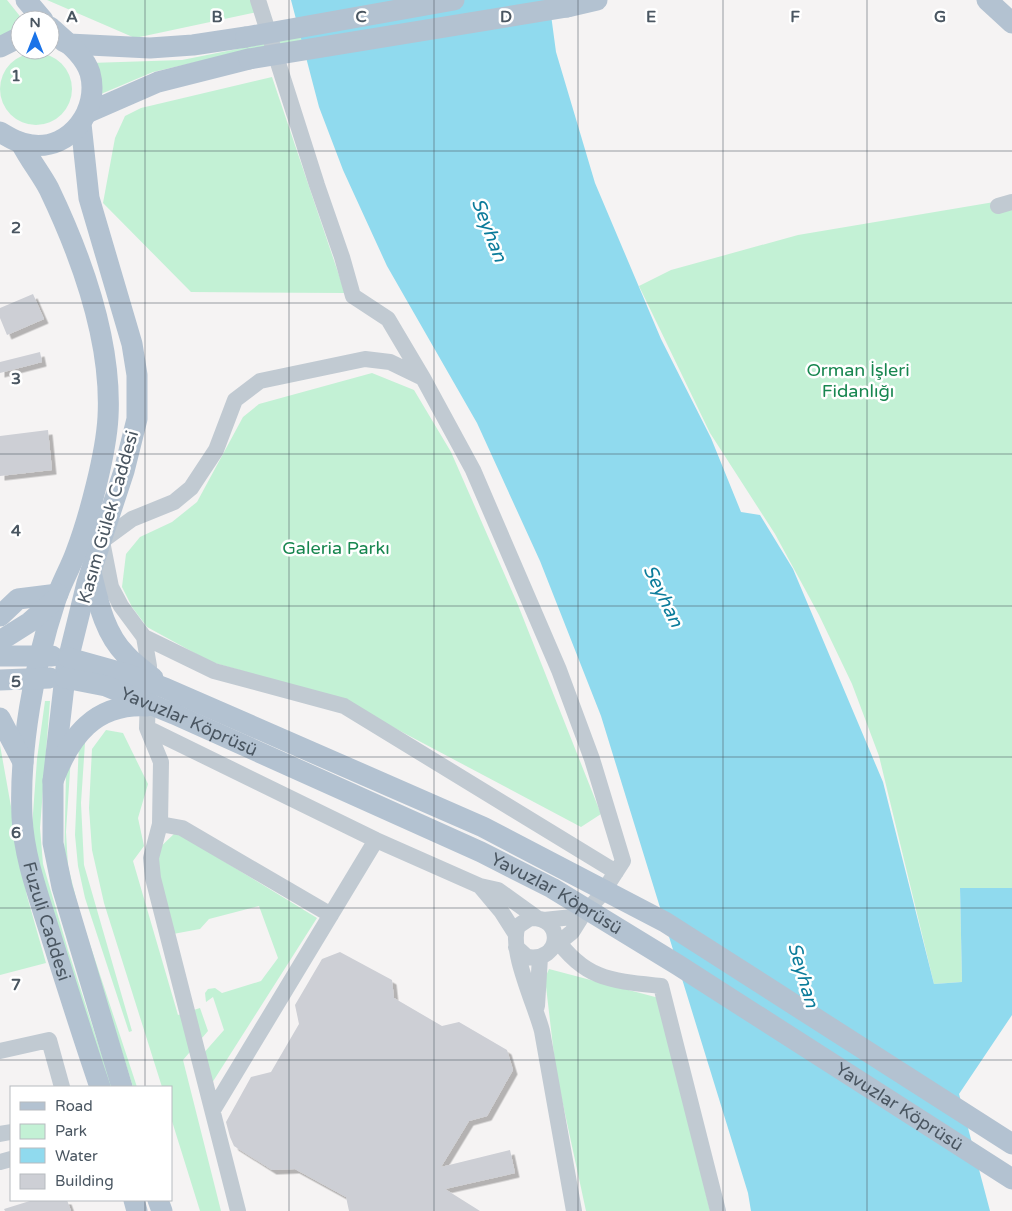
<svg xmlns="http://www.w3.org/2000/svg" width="1012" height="1211" font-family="'Varela Round',sans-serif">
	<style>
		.green { fill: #c3f1d5 }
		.water { fill: #90daee }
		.building { fill: #cdcfd5; filter: url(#shadow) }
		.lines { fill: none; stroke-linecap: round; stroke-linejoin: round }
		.minor { stroke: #c1cad2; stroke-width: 16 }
		.major { stroke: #b3c2d1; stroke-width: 21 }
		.major-bridge { stroke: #b3c2d1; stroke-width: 21 }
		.grid { fill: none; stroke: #4a5661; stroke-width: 1; stroke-opacity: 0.55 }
		.labels { text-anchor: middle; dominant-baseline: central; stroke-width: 5; stroke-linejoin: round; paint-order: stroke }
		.park-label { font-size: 18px; fill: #17864f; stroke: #fff }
		.street-label { font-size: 18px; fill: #4a5661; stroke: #fff }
		.water-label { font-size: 19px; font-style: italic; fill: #0c7c9b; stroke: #fff }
		.grid-label { font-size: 16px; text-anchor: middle; font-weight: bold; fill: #4a5661; stroke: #fff; stroke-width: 5; stroke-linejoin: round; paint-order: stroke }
	</style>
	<defs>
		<filter id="shadow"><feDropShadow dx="4.5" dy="4.5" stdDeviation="0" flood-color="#0004"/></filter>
	</defs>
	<rect width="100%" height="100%" fill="#f5f3f3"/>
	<path class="green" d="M0 0H7L23 20H20V30L0 38Z
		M47 0H258L262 11 135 38Z
		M483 0H500L205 60 153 72 101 94 90 63 182 60Z
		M0 89a36 36 0 1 1 72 0a36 36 0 1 1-72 0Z
		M272 77 345 293 191 292 103 203 115 138 125 116 141 108Z
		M1012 199V888H960L962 982 934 984 879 756 852 684 819 615 775 534 710 433 639 286 671 270 798 235Z
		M372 373 414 390 451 452 518 605 601 814 581 827 338 698 211 662 147 627 132 607 122 587 126 554 140 537 172 522 197 502 243 417 259 404Z
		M45 701H50L40 828 43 864 68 950 112 1087H108L38 865 32 827 37 759Z
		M106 730 123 733 148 784 138 818 144 846 133 861 178 1015 200 1008 208 1031 183 1060 221 1211H200L171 1118V1087H162L104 903 92 850 89 808 92 749Z
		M79 743H85L81 803 84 865 132 1031 129 1032 85 898 78 866 75 835Z
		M0 745 27 896 46 963 0 975Z
		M71 756 66 832 68 866 80 914 137 1087H133L64 867 66 773Z
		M176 832 317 918 212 1083 202 1055 224 1030 213 997 206 1002 205 993 208 989 215 988 222 993 261 981 278 958 259 906 209 919 200 929 173 934 153 854Z
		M549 969 659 998 710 1211H586L556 1072 545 978Z"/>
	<path class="water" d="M291 0H549L556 52 595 183 661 339 711 438 741 512 760 515 793 569 883 782 934 984 962 982 960 888H1012V1015L959 1094 990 1211H751L748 1193 601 716 540 561 477 423 387 266 343 170 319 107Z"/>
	<path class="building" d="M33 294 44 319 7 335 0 318V308Z
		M40 352 42 362 0 373V362Z
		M48 430 52 470 0 476V436Z
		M340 952 392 980 394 998 442 1026 459 1022 507 1050 513 1070 487 1116 469 1121 441 1167 510 1150 515 1173 445 1189 480 1211H349L346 1197 295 1169 272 1170 234 1146 230 1137 226 1122 251 1077 271 1072 299 1024 295 1005 322 959Z
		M33 1200H67L71 1211H5L4 1209Z"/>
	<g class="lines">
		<path class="minor" d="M258 0 317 185 342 257 353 296 388 319 423 378 473 470 559 670 592 759 623 861 601 895 582 916
			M998 206 1012 202
			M144 637 214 671 344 706 616 872
			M147 728 376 840 480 886 498 890 537 918
			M160 824 182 828 331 915
			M480 886 501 911 515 933
			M544 920 582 916 572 932 551 949
			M555 937C585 980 612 981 661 986L718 1211
			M516 947 527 957C562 963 565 916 530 918L518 926C508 948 536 1007 542 1031L574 1211
			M537 1006 540 957
			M0 1051 49 1040 62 1087
			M213 1110 376 840
			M0 1134 11 1132
			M0 1162 11 1159
			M238 1211 153 878 151 858 160 824 161 762 147 728 149 666 144 637 121 606 111 587 102 541 132 519 174 502 191 488 216 450 235 400 260 381 365 359 390 362 423 378"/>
		<g class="major">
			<path d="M26 0 43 20"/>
			<path d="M987 0 1012 23"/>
			<path d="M567 7 597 0"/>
			<path d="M63 41 69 44 150 48 193 45 246 37"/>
			<path d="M0 47 20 37"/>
			<path d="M87 113 158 82 249 59"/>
			<path d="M81 124 89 198 132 344 137 375V419L124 471 87 583 66 668 53 781V843L62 887 122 1087"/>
			<path d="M0 132C10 138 20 144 32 145 71 150 100 109 90 73 84 54 64 40 50 27"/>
			<path id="s1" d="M21 143C29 159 41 174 49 189 81 256 112 342 108 417 106 454 89 518 76 552 70 569 60 585 55 602 34 666 19 749 22 817 24 858 39 897 51 936 67 987 83 1037 100 1087"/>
			<path d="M0 616 18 599 58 594"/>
			<path d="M0 641 30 622 55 600"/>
			<path d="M0 656H52"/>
			<path d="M0 680 50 678"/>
			<path d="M0 718 23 762"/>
			<path d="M134 1200 137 1211"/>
			<path d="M158 1200 162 1211"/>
		</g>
		<g class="major-bridge">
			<path d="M246 37 454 0"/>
			<path d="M249 59 567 7"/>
			<path d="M91 572C98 601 104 633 126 655 134 664 144 671 153 678"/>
			<path d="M69 658 130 675 165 688 483 827 665 922 1012 1144"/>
			<path id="s2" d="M65 678 106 686 174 714 481 852 552 888 678 965 1012 1179"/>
			<path d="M53 781C70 736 95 703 147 706"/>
		</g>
	</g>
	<path class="grid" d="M145 0V1087M289 0V1211M434 0V1211M578 0V1211M723 0V1211M867 0V1211M0 151H1012M0 303H1012M0 454H1012M0 606H1012M0 757H1012M0 908H1012M0 1060H1012M145 1200V1211"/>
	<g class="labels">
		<g class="park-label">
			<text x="858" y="370">Orman İşleri<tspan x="858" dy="21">Fidanlığı</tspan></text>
			<text x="336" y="548">Galeria Parkı</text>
		</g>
		<g class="street-label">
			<text transform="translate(108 517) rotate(-74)">Kasım Gülek Caddesi</text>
			<text stroke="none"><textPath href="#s2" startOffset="132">Yavuzlar Köprüsü</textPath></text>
			<text stroke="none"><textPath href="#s2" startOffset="538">Yavuzlar Köprüsü</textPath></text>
			<text stroke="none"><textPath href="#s1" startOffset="811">Fuzuli Caddesi</textPath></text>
			<text stroke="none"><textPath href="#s2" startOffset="942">Yavuzlar Köprüsü</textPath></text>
		</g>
		<g class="water-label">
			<text transform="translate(489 230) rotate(69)">Seyhan</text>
			<text transform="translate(663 596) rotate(64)">Seyhan</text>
			<text transform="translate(803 975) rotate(74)">Seyhan</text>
		</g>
	</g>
	<g class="grid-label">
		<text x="72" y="22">A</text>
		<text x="217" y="22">B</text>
		<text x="361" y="22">C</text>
		<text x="506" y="22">D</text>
		<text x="651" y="22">E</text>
		<text x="795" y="22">F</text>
		<text x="940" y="22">G</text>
		<text x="16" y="81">1</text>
		<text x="16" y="233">2</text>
		<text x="16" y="384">3</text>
		<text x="16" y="536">4</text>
		<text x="16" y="687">5</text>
		<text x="16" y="838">6</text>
		<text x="16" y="990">7</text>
	</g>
	<rect x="10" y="1086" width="162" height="115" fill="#ffffff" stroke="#b7bbc0"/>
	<rect x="20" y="1102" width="25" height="8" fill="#b3c2d1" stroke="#b7bbc0"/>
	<text x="55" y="1111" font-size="15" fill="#4a5661">Road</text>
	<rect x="20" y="1124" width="25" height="15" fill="#c3f1d5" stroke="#b7bbc0"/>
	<text x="55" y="1136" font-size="15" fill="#4a5661">Park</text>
	<rect x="20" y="1148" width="25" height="15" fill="#90daee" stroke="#b7bbc0"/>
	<text x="55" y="1161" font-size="15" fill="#4a5661">Water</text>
	<rect x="20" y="1174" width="25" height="15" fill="#cdcfd5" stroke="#b7bbc0"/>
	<text x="55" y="1186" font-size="15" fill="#4a5661">Building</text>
	<g transform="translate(35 35)"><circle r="24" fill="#ffffff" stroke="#b7bbc0"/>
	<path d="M0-4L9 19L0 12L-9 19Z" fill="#1a73e8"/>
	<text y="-8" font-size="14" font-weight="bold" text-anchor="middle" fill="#4a5661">N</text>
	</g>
</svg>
